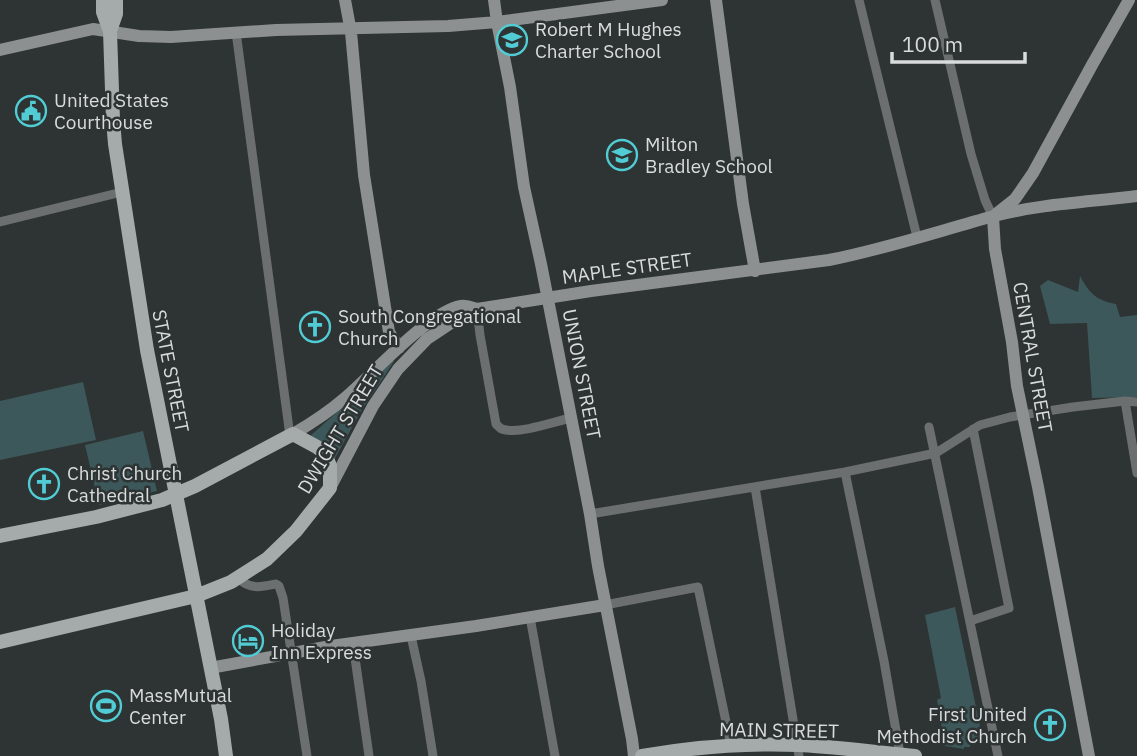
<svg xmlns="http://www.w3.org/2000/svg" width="1137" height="756" font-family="'IBM Plex Sans',sans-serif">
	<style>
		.green { fill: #3c585a }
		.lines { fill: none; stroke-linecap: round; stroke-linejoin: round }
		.street { stroke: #6c6f6f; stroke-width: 9 }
		.secondary { stroke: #8c9091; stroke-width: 12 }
		.primary { stroke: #a5aaab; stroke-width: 14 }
		.labels { text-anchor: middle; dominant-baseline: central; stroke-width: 5; stroke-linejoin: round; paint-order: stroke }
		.poi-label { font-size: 19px; fill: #d9dcdc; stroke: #2e3333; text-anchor: start }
		.street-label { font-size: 19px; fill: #d9dcdc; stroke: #2e3333 }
	</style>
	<rect width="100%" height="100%" fill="#2e3333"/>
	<path class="green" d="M1080 276C1090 294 1096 300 1116 304L1120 317 1137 315V397L1092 398 1087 323 1050 324 1040 286 1048 280 1078 292Z
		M391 361H394L391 366 361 411 334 460 310 436 370 383Z
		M83 382 96 440 0 460V401Z
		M143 431 157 491 99 505 85 445Z
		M955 607 984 745 978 744V740L970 738V747H964V749L945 746 937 700 941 698 925 615Z"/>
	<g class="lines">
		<path class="street" d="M859 0 917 237
			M935 0 971 154 985 200 993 217
			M236 32 290 436
			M0 222 122 192
			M477 309 480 335 496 424C500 428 500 429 506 430 523 433 553 422 571 418
			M1125 401 1137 473
			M929 427 998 756
			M845 472 884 661 900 754
			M755 487 799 756
			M590 514 845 472 936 453 980 425 1010 417 1073 407 1125 401 1137 402
			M238 578C250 590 261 587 276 584L279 586 283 598 307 756
			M605 605 698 587 731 746
			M530 617 555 756
			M970 621 1009 608 973 429
			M411 636 421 681 433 756
			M353 644 369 756"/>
		<path class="secondary" d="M345 0 351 32 364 175 389 332 399 348
			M494 0 497 22 510 87 524 187 541 264 590 514 598 566 632 739 634 756
			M716 0 743 204 755 271
			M0 50 93 29 139 36 171 37 276 30 448 26 497 22 662 0
			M996 214 1015 199 1033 173 1092 65 1129 0
			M993 217 995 249 1012 342 1017 386 1038 487 1089 756
			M293 434C312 423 330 411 346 397 373 374 428 312 461 306 467 305 471 307 477 309
			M330 488 373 406 398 369 427 339 451 323 477 309 591 291 829 260C885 249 939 231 994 216 1040 204 1090 202 1137 196
			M210 668 331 646 476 626 605 605"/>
		<path class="primary" d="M103 0V12L110 31
			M116 0V14L110 31 113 120 115 144 147 350 221 719 226 756
			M0 536 96 517 162 500 195 486 293 434 317 447 325 454 330 466V488L296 531 267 559 231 582 196 596 0 642
			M642 756C693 747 746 743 798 745 837 747 876 752 915 756"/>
	</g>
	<defs>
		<g id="school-ring" transform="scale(1.575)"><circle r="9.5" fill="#2e3333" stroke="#51ccd4" stroke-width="1.5"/><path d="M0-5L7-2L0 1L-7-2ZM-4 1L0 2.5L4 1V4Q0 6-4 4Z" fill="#51ccd4"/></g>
		<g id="civic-ring" transform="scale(1.575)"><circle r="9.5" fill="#2e3333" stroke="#51ccd4" stroke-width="1.5"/><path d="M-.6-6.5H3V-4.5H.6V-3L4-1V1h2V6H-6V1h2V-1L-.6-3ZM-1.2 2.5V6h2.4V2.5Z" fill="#51ccd4"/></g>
		<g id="church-ring" transform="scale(1.575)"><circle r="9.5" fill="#2e3333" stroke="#51ccd4" stroke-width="1.5"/><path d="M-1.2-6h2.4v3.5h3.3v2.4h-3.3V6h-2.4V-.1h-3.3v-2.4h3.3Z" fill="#51ccd4"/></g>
		<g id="hotel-ring" transform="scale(1.575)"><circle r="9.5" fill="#2e3333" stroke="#51ccd4" stroke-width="1.5"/><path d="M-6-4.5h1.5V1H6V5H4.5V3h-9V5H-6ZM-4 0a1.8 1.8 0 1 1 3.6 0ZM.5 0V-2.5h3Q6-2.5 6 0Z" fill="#51ccd4"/></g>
		<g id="stadium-ring" transform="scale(1.575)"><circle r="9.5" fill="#2e3333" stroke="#51ccd4" stroke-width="1.5"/><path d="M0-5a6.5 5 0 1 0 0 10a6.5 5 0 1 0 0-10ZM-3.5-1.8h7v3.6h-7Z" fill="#51ccd4"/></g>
	</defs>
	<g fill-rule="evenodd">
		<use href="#school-ring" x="512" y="40"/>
		<use href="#civic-ring" x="31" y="111"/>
		<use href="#school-ring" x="622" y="155"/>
		<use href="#church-ring" x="315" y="327"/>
		<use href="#church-ring" x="44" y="484"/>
		<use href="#hotel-ring" x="248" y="641"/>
		<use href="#stadium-ring" x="106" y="706"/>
		<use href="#church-ring" x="1050" y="725"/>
	</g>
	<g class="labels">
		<g class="poi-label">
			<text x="535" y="29">Robert M Hughes<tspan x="535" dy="22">Charter School</tspan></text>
			<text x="54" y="100">United States<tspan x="54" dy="22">Courthouse</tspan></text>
			<text x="645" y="144">Milton<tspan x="645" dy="22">Bradley School</tspan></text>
			<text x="338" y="316">South Congregational<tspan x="338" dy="22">Church</tspan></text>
			<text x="67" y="473">Christ Church<tspan x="67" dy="22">Cathedral</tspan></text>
			<text x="271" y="630">Holiday<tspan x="271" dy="22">Inn Express</tspan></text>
			<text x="129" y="695">MassMutual<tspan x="129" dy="22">Center</tspan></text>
			<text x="1027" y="714" text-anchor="end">First United<tspan x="1027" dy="22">Methodist Church</tspan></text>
		</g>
		<g class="street-label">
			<text transform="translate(627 268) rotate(-8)">MAPLE STREET</text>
			<text transform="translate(1033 357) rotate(80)">CENTRAL STREET</text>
			<text transform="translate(171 371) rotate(79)">STATE STREET</text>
			<text transform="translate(582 374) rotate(79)">UNION STREET</text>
			<text transform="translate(340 429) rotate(-59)">DWIGHT STREET</text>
			<text transform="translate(779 730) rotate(1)">MAIN STREET</text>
		</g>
	</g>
	<path d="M892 52v10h133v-10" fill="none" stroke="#d9dcdc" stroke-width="3.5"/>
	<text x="902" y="52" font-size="21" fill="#d9dcdc" stroke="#2e3333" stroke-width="5" paint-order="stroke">100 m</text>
</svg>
